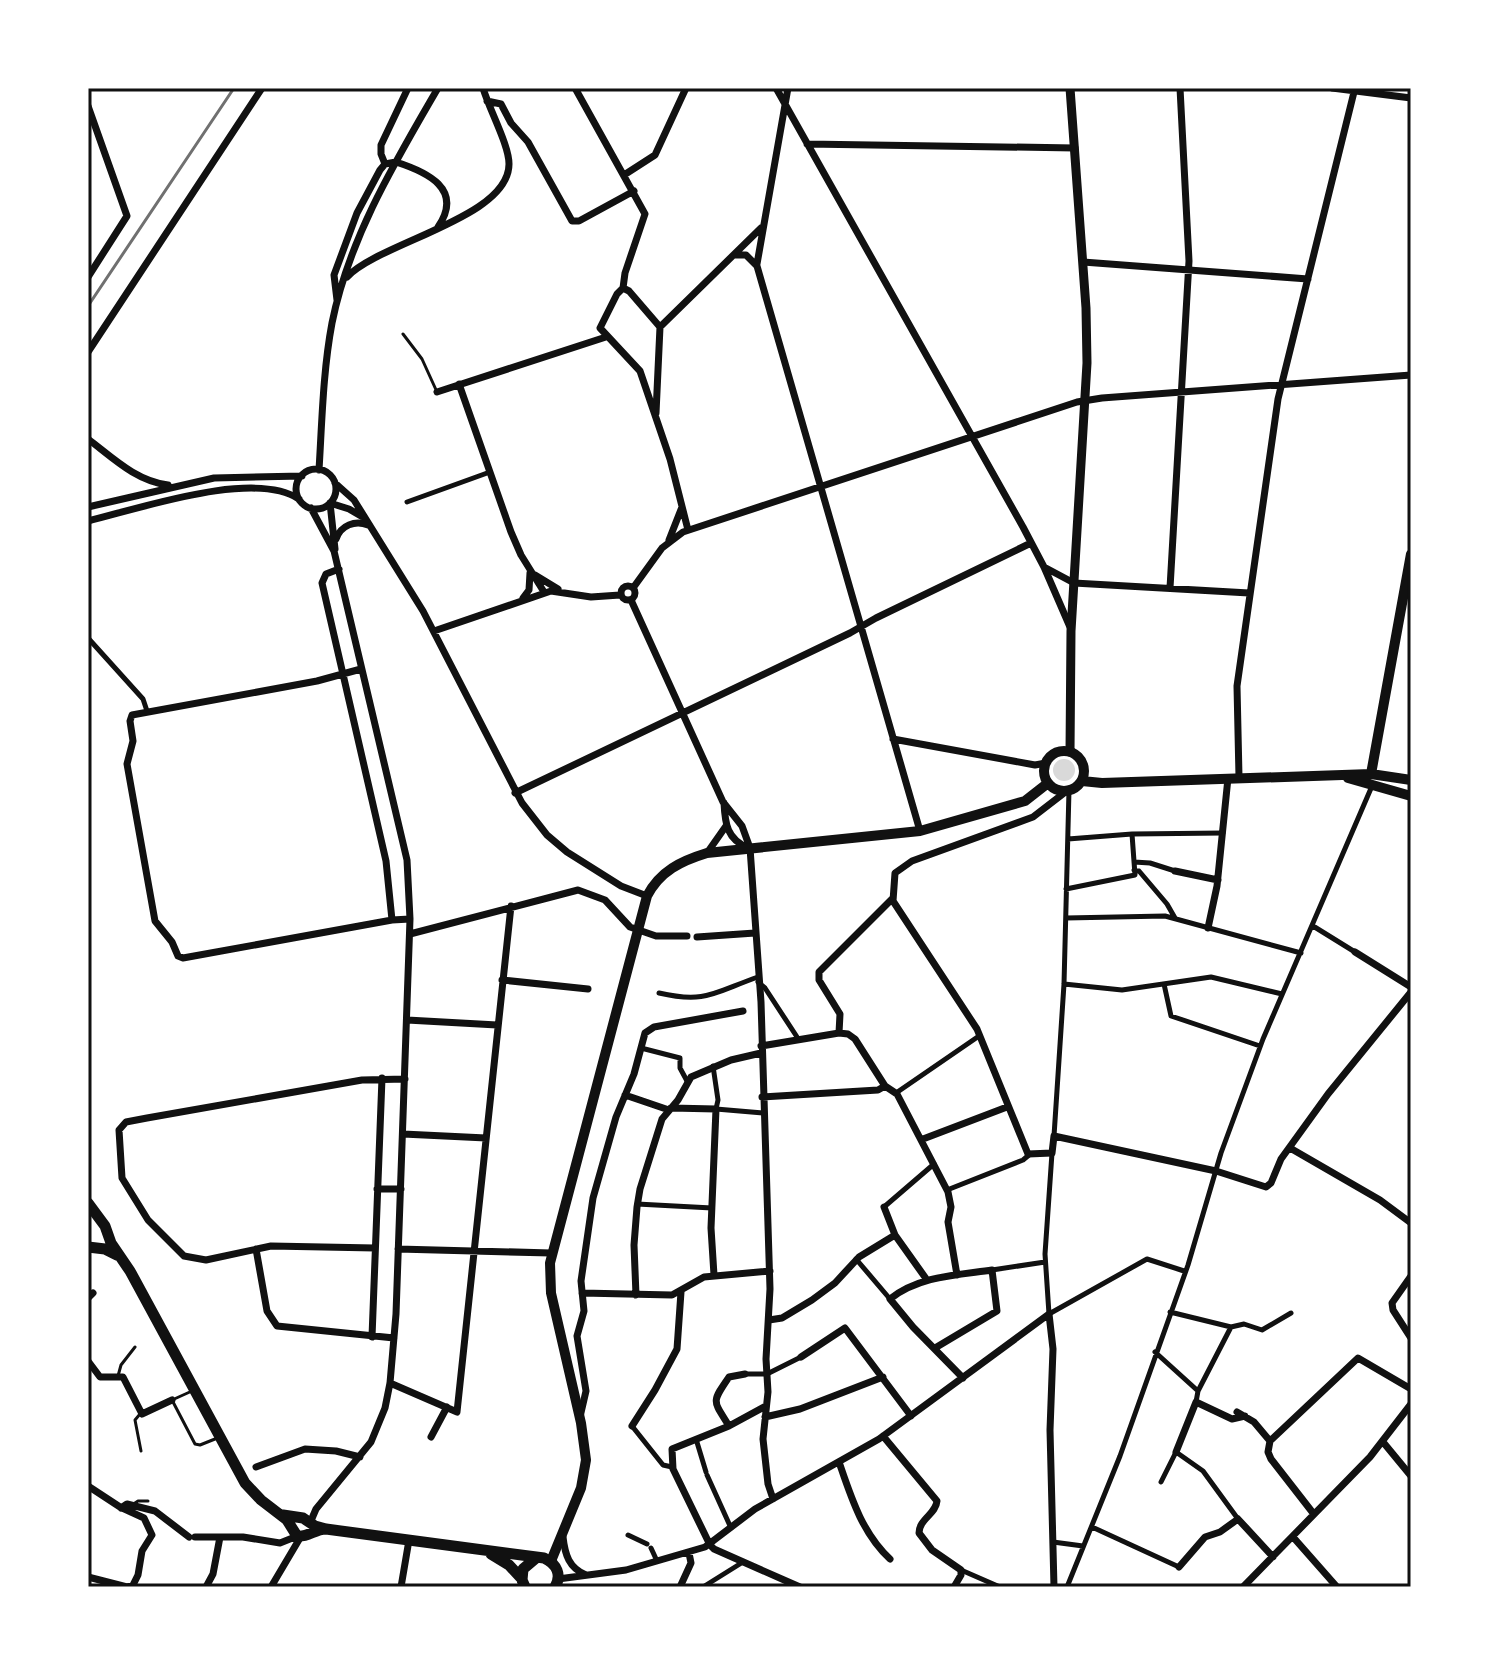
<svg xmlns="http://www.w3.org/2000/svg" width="1499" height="1675" font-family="Georgia,serif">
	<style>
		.water { fill: #d9d9d9 }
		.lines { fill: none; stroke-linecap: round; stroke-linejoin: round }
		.service { stroke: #111; stroke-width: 3 }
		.pedestrian { stroke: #111; stroke-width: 5 }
		.minor { stroke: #111; stroke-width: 7 }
		.tertiary { stroke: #111; stroke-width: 9 }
		.secondary { stroke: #111; stroke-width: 10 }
		.trunk { stroke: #111; stroke-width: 11 }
		.rail { stroke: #707070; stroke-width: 3 }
		.neatline { fill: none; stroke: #111; stroke-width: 3 }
	</style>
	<rect width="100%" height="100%" fill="#fff"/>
	<path class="water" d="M1053 770a11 11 0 1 1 22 0a11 11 0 1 1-22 0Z"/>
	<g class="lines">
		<path class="service" d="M403 334 422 359 437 392
			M118 1376 121 1365 135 1347
			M192 1391 172 1400 195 1444 200 1445 215 1439
			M140 1414 135 1420 141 1451
			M132 1505 138 1501H148"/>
		<path class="pedestrian" d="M407 502 490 472
			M88 638 143 699 147 711
			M1132 834 1223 833
			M1134 862 1150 863 1175 871
			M1134 870 1139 871 1167 904 1175 918
			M1066 889 1135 875 1132 834 1068 839
			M1066 918 1165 916 1301 953
			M1313 926 1355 952
			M758 982 765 988 799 1040
			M1064 984 1122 990 1211 977 1282 994
			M1164 984 1171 1016 1260 1046
			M659 993C706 1004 715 992 758 977
			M641 1048 680 1058V1068L687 1081
			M713 1066 718 1100 716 1109 763 1113
			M896 1093 979 1036
			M1054 1136 1064 984 1069 790
			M1052 1153 1045 1254 1049 1314 1147 1259 1184 1271
			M947 1190 1023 1160 1029 1155
			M637 1204 712 1208
			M884 1207 934 1164
			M856 1259 890 1299
			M992 1270 1045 1262
			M1170 1312 1231 1327 1244 1324 1262 1330 1291 1313
			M1155 1352 1198 1391 1196 1402
			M745 1374H767L801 1357
			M1198 1391 1231 1327
			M632 1426 663 1465 672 1467
			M696 1439 706 1472
			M707 1475 731 1528
			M1161 1482 1176 1452 1203 1471 1238 1519
			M1092 1527 1179 1567
			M628 1535 647 1544
			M1053 1542 1083 1546
			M651 1548 657 1561
			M961 1570 1000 1587
			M703 1587 743 1562
			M1067 1587 1120 1456 1188 1265 1221 1153 1263 1039 1372 786"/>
		<path class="minor" d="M575 88 645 214 625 273 623 288
			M776 88 1023 527 1044 567 1070 627
			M1332 88 1411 98
			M487 101 501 104 511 123 528 142 572 221H579L634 191
			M88 106 127 216 88 277
			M807 144 1075 148
			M396 162C427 172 464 189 438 227
			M385 164 381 154V145L408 88
			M624 175 655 155 686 88
			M735 255H746L757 266 920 831
			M1083 262 1308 279
			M757 264 788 88
			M347 277C380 242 509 218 509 164 509 145 489 109 483 88
			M623 288 617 294 600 328 640 371 670 459 688 530
			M623 288 629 291 660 327
			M337 300 334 275 357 213 380 170 385 164 396 162
			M660 327 761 228
			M88 352 262 88
			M459 384 511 532 521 555 544 592
			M437 392 606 337
			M656 413 660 327
			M88 439C113 458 136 481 168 485
			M296 489a20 20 0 1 1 40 0a20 20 0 1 1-40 0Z
			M319 470C322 421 323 371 332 323 349 238 395 162 438 88
			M335 483 354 500 423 611 522 803 547 835 567 852 621 886 647 896
			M330 503 335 549
			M330 503 349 509 361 516
			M88 507 214 478 302 476
			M88 521C138 509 254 469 299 499
			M336 539C341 525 355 520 368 525
			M669 540 682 507
			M1044 567 1074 583 1249 593
			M339 569 326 574 322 583 386 861 392 920
			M535 575 558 589
			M621 593a7 7 0 1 1 14 0a7 7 0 1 1-14 0Z
			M633 588 662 548 683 532 1077 402 1102 398 1411 375
			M1170 588 1189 261 1180 88
			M523 598 529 590 530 573
			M631 600 723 802 742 826 750 848 761 1002 770 1289 766 1359 768 1392 763 1439 768 1484 773 1499
			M434 631 551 591 591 597 620 595
			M361 669 317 681 132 715 130 721 133 741 127 764 155 921 172 942 178 956 183 958 392 920 410 919
			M893 739 1035 765 1046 763
			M1239 777 1237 686 1278 399 1355 88
			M1068 790 1033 817 912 861 895 873 893 901 977 1029 1028 1154 1052 1153 1054 1136 1216 1171 1266 1187 1271 1183 1281 1159 1328 1094 1411 992
			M515 793 850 633 876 618 1031 543
			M724 803C725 824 727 839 748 848
			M707 853 726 826
			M1175 871 1218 880
			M1208 928 1217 886 1228 778
			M410 934 578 890 605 900 630 927 656 936H687
			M697 937 755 933
			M1355 952 1411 987
			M502 980 588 989
			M407 1020 497 1025
			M839 1033 840 1014 819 980V972L893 898
			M761 1046 839 1033 848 1034 855 1039 885 1086 897 1094 948 1192 951 1207 948 1222 957 1275
			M625 1095 669 1110
			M762 1097 878 1090 885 1086
			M671 1108 716 1109 711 1228 714 1275
			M403 1134 486 1138
			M923 1139 1007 1107
			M1290 1148 1380 1200 1411 1223
			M377 1189H401
			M884 1207 895 1235
			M375 1248 271 1246 206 1260 184 1256 148 1220 122 1178 119 1130 126 1122 147 1118 362 1080 405 1079
			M256 1249 267 1311 277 1326 394 1338
			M398 1249 551 1253
			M1411 1276 1392 1303 1393 1310 1411 1338
			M582 1293 672 1295 704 1277 770 1271
			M636 1295 634 1245 637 1207 640 1189 662 1119 678 1100 691 1077 731 1060 761 1053
			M88 1298 93 1293
			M769 1320 782 1318 812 1300 835 1283 859 1257 895 1235 927 1280
			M372 1337 382 1078
			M935 1348 997 1311 992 1270C957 1275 919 1276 890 1299L913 1327 963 1378
			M801 1357 845 1328 911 1416
			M88 1361 100 1377H123L142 1414 172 1400
			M390 1383 457 1412 511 906
			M1237 1412 1254 1422 1270 1441 1268 1452 1271 1459 1313 1513
			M580 1417 586 1391 577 1336 584 1311 581 1281 593 1198 616 1117 634 1074 645 1033 654 1027 743 1011
			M765 1417 800 1409 883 1377
			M632 1426 655 1390 677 1349 681 1292
			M729 1426C713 1400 711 1403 729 1377L745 1374
			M883 1436 937 1501C936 1514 919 1519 919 1533L932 1550 961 1570V1575L954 1587
			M431 1437 447 1407
			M1270 1441 1358 1358 1411 1389
			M1383 1442 1411 1476
			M1176 1452 1196 1402 1232 1419 1245 1416
			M839 1462C851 1497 862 1533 890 1559
			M256 1467 305 1449 336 1451 360 1457
			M88 1486 120 1507 144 1518 152 1535 142 1551 138 1575 133 1585 127 1587 88 1577
			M121 1508 127 1504 155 1511 189 1537
			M310 1523 316 1509 371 1442 385 1408 390 1383 396 1314 410 919 407 860 334 551 311 508
			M195 1537H243L280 1543 295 1537
			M563 1537C565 1555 569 1568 586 1575
			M1293 1537 1337 1587
			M710 1545 673 1469 672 1449 729 1426 766 1406
			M710 1545 714 1549 800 1587
			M1179 1567 1205 1537 1220 1532 1238 1519 1273 1557
			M558 1579 626 1570 705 1547 755 1509 879 1439 1049 1314 1053 1349 1050 1430 1054 1587
			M206 1587 213 1574 220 1537
			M271 1587 300 1538
			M401 1587 409 1540
			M680 1587 691 1563 689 1553
			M1243 1587 1370 1457 1411 1404"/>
		<path class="tertiary" d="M1070 752 1071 631 1087 363 1086 308 1070 88"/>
		<path class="secondary" d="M1044 771a20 20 0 1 1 40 0a20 20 0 1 1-40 0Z
			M1371 774 1411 554
			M1348 778 1411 796
			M1082 781 1102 783 1371 774 1411 780
			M551 1561 581 1488 586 1460 581 1423 551 1293 550 1263 647 896C660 871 681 861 707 853L920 831 1025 801 1048 783"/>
		<path class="trunk" d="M88 1203 105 1226 111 1243 130 1271 245 1483 261 1500 287 1520 297 1536C307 1538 315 1529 326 1529
			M88 1247 105 1249 117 1255
			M283 1515 303 1518 315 1526 326 1529 544 1558C557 1564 562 1575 555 1587
			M491 1554 509 1565 522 1579
			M525 1587 522 1580 523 1569 536 1558"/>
		<path class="rail" d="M88 306 234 88"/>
	</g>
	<rect width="1499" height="1675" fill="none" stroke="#ffffff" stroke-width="180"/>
	<rect x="90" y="90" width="1319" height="1495" class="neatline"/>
</svg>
